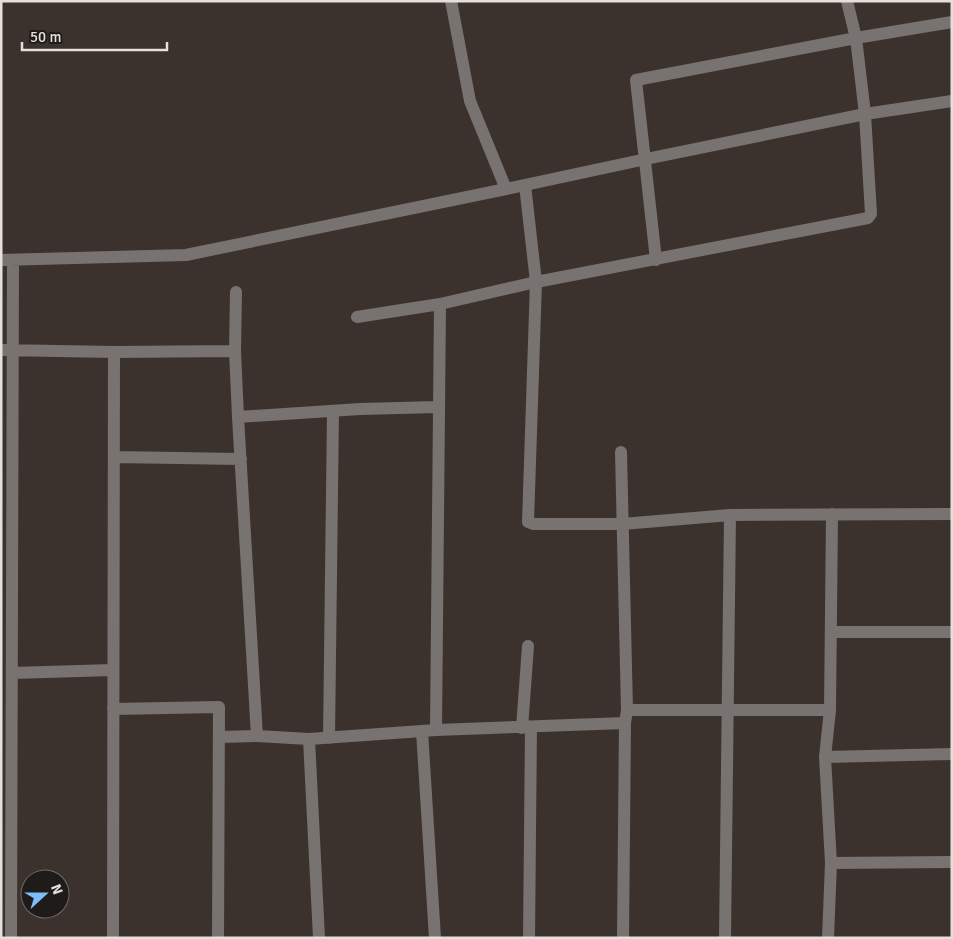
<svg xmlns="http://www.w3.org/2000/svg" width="953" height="939" font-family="Signika,sans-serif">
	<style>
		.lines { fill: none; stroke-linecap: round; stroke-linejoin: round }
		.minor { stroke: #787270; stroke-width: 12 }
	</style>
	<rect width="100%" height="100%" fill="#3c322d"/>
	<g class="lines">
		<path class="minor" d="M451 1 470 101 506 189
			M525 185 536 282 528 522 533 524H622L730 515 952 514
			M1 260 186 255 506 189 646 159 865 114 952 101
			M656 260 636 80 856 38 952 22
			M236 292 235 351 238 417 257 736
			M357 317 440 304 536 282 868 218 871 214 865 114 856 38 847 1
			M1 350 114 352 235 351
			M238 417 360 409 438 407
			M621 452 627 710 625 723 623 938
			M114 457 241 459
			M831 632H952
			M12 673 113 670
			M113 709 219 707 218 938
			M627 710H830
			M522 728 528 646
			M436 730 440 304
			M422 731 435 938
			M219 737 257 736 309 739 436 730 625 723
			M329 738 333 411
			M309 739 319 938
			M825 757 952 754
			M831 863 952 862
			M11 938 13 260
			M113 938 114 352
			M529 938 531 727
			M725 938 730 515
			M828 938 831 863 825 757 830 710 832 514"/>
	</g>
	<rect width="953" height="939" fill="none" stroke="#e6e0dc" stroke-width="5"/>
	<g transform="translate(45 894) rotate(69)"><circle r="24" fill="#1f1b19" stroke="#6f6a67"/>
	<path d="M0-4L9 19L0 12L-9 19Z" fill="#7ebdf9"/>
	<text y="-8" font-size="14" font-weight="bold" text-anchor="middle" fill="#e6e0dc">N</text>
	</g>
	<path d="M22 42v8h145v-8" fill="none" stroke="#e6e0dc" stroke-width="2.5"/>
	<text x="30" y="42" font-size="15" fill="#e6e0dc" stroke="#1f1b19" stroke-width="4" paint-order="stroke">50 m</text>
</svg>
